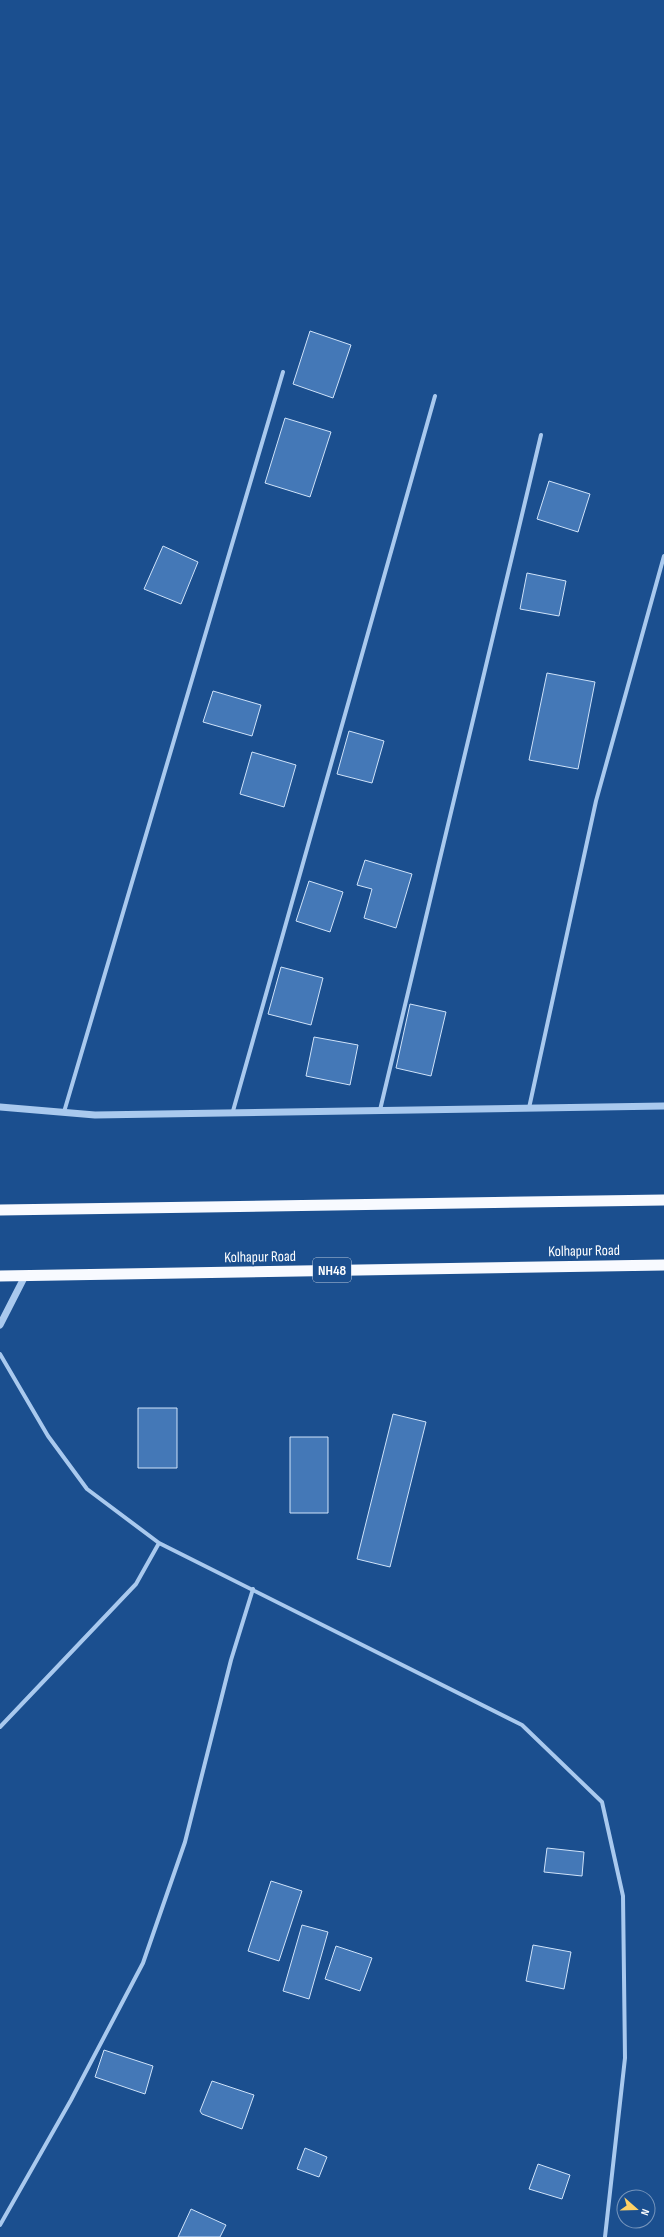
<svg xmlns="http://www.w3.org/2000/svg" width="664" height="2237" font-family="'Sofia Sans Condensed',sans-serif">
	<style>
		.building { fill: #4478b7; stroke: #cfe3fa }
		.lines { fill: none; stroke-linecap: round; stroke-linejoin: round }
		.minor { stroke: #a9c9ee; stroke-width: 4 }
		.tertiary { stroke: #a9c9ee; stroke-width: 7 }
		.trunk { stroke: #f8faff; stroke-width: 11 }
		.labels { text-anchor: middle; dominant-baseline: central; stroke-width: 3.5; stroke-linejoin: round; paint-order: stroke }
		.shield { fill: #1b4f8f; stroke: #bbcadd; stroke-width: 1 }
		.shield-label { font-size: 14px; font-weight: bold; fill: #fff }
		.street-label { font-size: 15px; fill: #fff; stroke: #1b4f8f }
	</style>
	<rect width="100%" height="100%" fill="#1b4f8f"/>
	<path class="building" d="M310 331 351 345 333 398 293 384Z
		M285 418 331 432 310 497 265 483Z
		M549 481 590 494 578 532 537 519Z
		M163 546 198 562 181 604 144 589Z
		M527 573 566 581 559 616 520 609Z
		M547 673 595 682 578 769 529 760Z
		M213 691 261 705 252 736 203 722Z
		M349 731 384 741 372 783 337 774Z
		M252 752 296 765 284 807 240 794Z
		M365 860 412 874 396 928 364 918 372 889 357 885Z
		M309 881 343 892 330 932 296 921Z
		M281 967 323 978 311 1025 268 1014Z
		M410 1004 446 1012 431 1076 396 1068Z
		M314 1037 358 1045 350 1085 306 1076Z
		M138 1408H177V1468H138Z
		M393 1414 426 1422 390 1567 357 1559Z
		M290 1437H328V1513H290Z
		M547 1848 584 1852 582 1876 544 1872Z
		M271 1881 302 1891 279 1961 248 1951Z
		M302 1925 328 1932 309 1999 283 1991Z
		M533 1945 571 1952 564 1989 526 1981Z
		M336 1946 372 1958 360 1991 325 1979Z
		M104 2050 153 2066 145 2094 95 2077Z
		M212 2081 254 2095 242 2129 202 2114 200 2111Z
		M305 2148 327 2157 319 2177 297 2169Z
		M538 2164 570 2175 562 2199 529 2189Z
		M191 2209 226 2225 220 2237H178Z"/>
	<g class="lines">
		<path class="minor" d="M529 1108 596 801 664 556
			M380 1110 541 435
			M233 1111 435 396
			M64 1112 283 372
			M0 1354 48 1436 87 1489 159 1543 522 1725 602 1802 623 1896 625 2058 605 2237
			M0 1727 136 1584 159 1543
			M0 2225 71 2100 143 1963 185 1842 231 1660 253 1589"/>
		<path class="tertiary" d="M0 1107 95 1115 664 1106
			M0 1325 25 1276"/>
		<path class="trunk" d="M0 1210 664 1200
			M0 1276 664 1265"/>
	</g>
	<g class="labels">
		<rect class="shield" x="313" y="1258" width="38" height="24" rx="3"/>
		<g class="shield-label">
			<text x="332" y="1270">NH48</text>
		</g>
		<g class="street-label">
			<text transform="translate(584 1251) rotate(-1)">Kolhapur Road</text>
			<text transform="translate(260 1257) rotate(-1)">Kolhapur Road</text>
		</g>
	</g>
	<g transform="translate(636 2209) rotate(110)"><circle r="19" fill="#1b4f8f" stroke="#7695bc"/>
	<path d="M0-3L7 15L0 10L-7 15Z" fill="#ffd166"/>
	<text y="-6" font-size="11" font-weight="bold" text-anchor="middle" fill="#ffffff">N</text>
	</g>
</svg>
